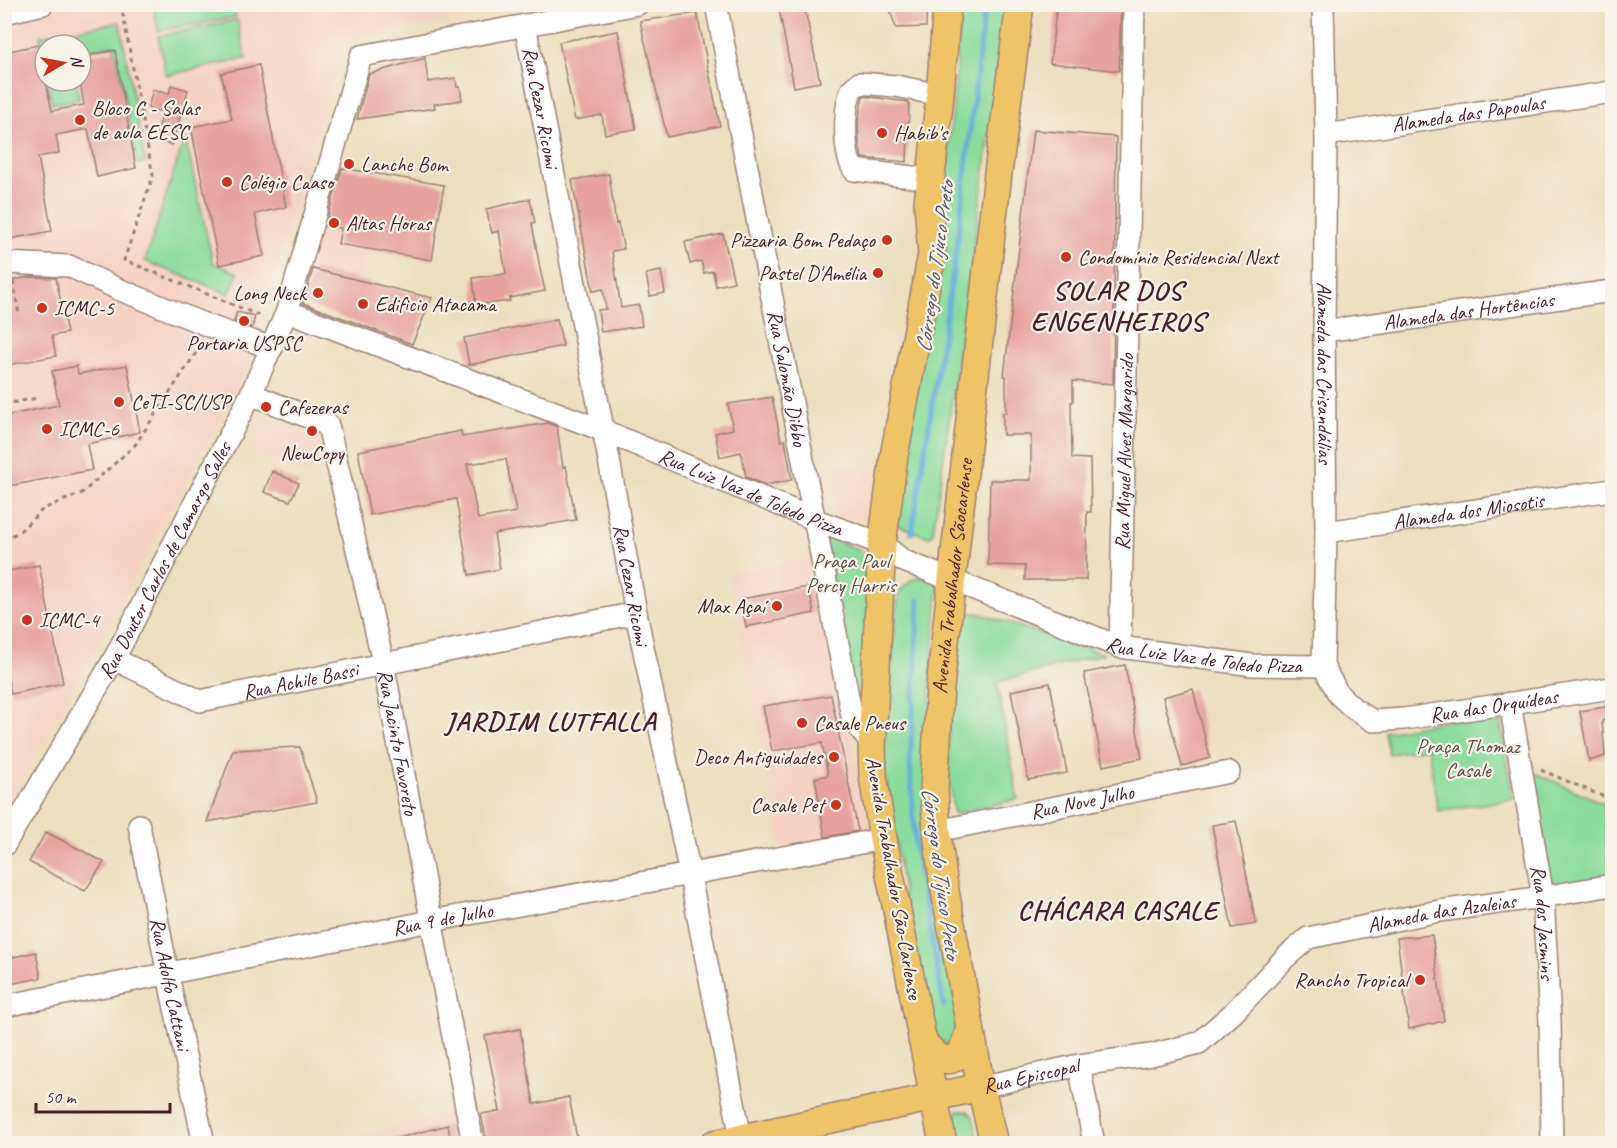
<svg xmlns="http://www.w3.org/2000/svg" width="1617" height="1148" font-family="Caveat,sans-serif">
	<style>
		.built { fill: #f6d2c3; fill-rule: evenodd }
		.green { fill: #8bdc9c; stroke: #6a7e64; stroke-width: 1.5 }
		.lines { fill: none; stroke-linecap: round; stroke-linejoin: round }
		.stream { stroke: #64addc; stroke-width: 5 }
		.building { fill: #e7a29e; fill-rule: evenodd }
		.minor-casing { stroke: #9b7f74; stroke-width: 24 }
		.major-casing { stroke: #9b7f74; stroke-width: 30 }
		.path { stroke: #9b7f74; stroke-width: 3; stroke-dasharray: 4.5 4.5; stroke-linecap: butt }
		.minor { stroke: #fff; stroke-width: 21 }
		.major { stroke: #efc469; stroke-width: 27 }
		.poi-dot { fill: #c8321e; stroke: #f7f3e8; stroke-width: 2 }
		.labels { text-anchor: middle; dominant-baseline: central; stroke-width: 4.5; stroke-linejoin: round; paint-order: stroke }
		.street-label { font-size: 21px; fill: #4a1f2b; stroke: #f7f3e8 }
		.poi-label { font-size: 21px; fill: #4a1f2b; stroke: #f7f3e8; text-anchor: start }
		.park-label { font-size: 21px; fill: #5a4e47; stroke: #f7f3e8 }
		.water-label { font-size: 22px; font-style: italic; fill: #535169; stroke: #f7f3e8 }
		.district-label { font-size: 27px; font-weight: bold; letter-spacing: 1.5px; fill: #4a1f2b; stroke: #f7f3e8 }
	</style>
	<rect width="100%" height="100%" fill="#f7f3e8"/>
	<filter id="ink" filterUnits="userSpaceOnUse"><feTurbulence type="fractalNoise" baseFrequency=".0167" numOctaves="2"/><feDisplacementMap in="SourceGraphic" scale="12" xChannelSelector="R" yChannelSelector="G"/><feConvolveMatrix kernelMatrix="1 2 1 2 8 2 1 2 1" color-interpolation-filters="sRGB"/></filter>
	<filter id="wash" filterUnits="userSpaceOnUse"><feTurbulence type="fractalNoise" baseFrequency=".008" numOctaves="4" result="noise"/><feDisplacementMap in="SourceGraphic" scale="24" xChannelSelector="R" yChannelSelector="G"/><feGaussianBlur stdDeviation="1.35" result="paint"/><feColorMatrix in="noise" values="0 0 0 0 0 0 0 0 0 0 0 0 0 0 0 0 0 1.4 0 .05"/><feComposite in="paint" operator="in"/></filter>
	<g filter="url(#wash)">
		<rect width="100%" height="100%" fill="#ecdfbd"/>
		<path class="built" d="M5 5H528L344 40 246 373 5 812ZM45 45H81V81H45Z
			M338 159 387 173 351 315 298 296Z
			M261 414 321 440 306 476 250 450Z
			M838 464 886 472 881 523 832 516Z
			M813 558 872 833 782 847 727 571Z
			M451 1112 458 1143 329 1144Z"/>
		<path class="green" d="M153 5H234L236 17 158 31Z
			M962 5H1008L933 533 929 537 894 524 906 433 944 204Z
			M237 20 246 59 166 75 158 36Z
			M120 22 145 163 138 164 114 45 81 51V45H45V65L40 36Z
			M48 81H76L79 99 52 104Z
			M185 137 213 263 238 273 229 294 145 261Z
			M816 530 876 559 862 708 852 701Z
			M917 578H925L939 581 930 690 961 1032 953 1043H945L937 1038 904 898 883 756 898 593 910 581Z
			M969 613H978L1103 654 997 682 1018 799 954 814 948 773 950 695 961 621Z
			M1498 711 1514 799 1438 811 1428 748 1389 754 1385 732Z
			M1537 774 1612 807V879L1562 889 1550 883 1532 776Z
			M958 1111H968L973 1117 978 1143H957C954 1132 947 1118 958 1111Z"/>
		<g class="lines">
			<path class="stream" d="M912 533 956 253 985 4
				M919 600 910 764 915 845 944 1006"/>
		</g>
		<g id="blocks">
			<path class="building" d="M778 4H804L820 82 794 87Z
				M888 4H927L926 27 896 28Z
				M1057 4H1121L1119 71 1050 63Z
				M697 13 720 126 667 137 640 21Z
				M618 31 636 129 605 134 602 115 575 120 559 42Z
				M38 45 52 111 84 105 81 87V57L115 50 136 168 97 177 88 129 56 135 59 153 38 157 52 231 4 240V52Z
				M425 58 428 82 456 78 457 87H460L462 100 434 104 435 108 357 119 369 74Z
				M259 65 286 207 255 214 264 256 219 265 191 127 232 119 221 73Z
				M171 85 188 90 172 145 155 140 163 112 148 108 153 90 169 94Z
				M863 96 909 102 907 162 862 158 859 142 858 122Z
				M1033 130 1116 137 1113 384 1073 381V402H1071L1072 458 1090 459 1091 512H1087L1086 580H1025V566L988 565 990 480H1031V435H1003V413H1006V376H1004Z
				M342 168 444 185 432 260 338 244 341 228 325 226Z
				M609 174 616 224 618 223 624 249 612 251 621 308 639 305 642 326 601 332 598 310 606 309 603 289 593 291 572 180Z
				M530 199 535 223H532L540 269 545 291 509 298 510 301 476 305 473 278 506 274 499 231 492 233 486 209Z
				M723 234 734 282 716 286 713 271 704 273 701 261 690 264 685 242Z
				M313 269 432 298 412 344 303 303Z
				M661 271 665 293 650 296 646 274Z
				M29 277 56 278 67 333 52 336 56 356 8 365 4 347V282Z
				M237 312 255 316 252 328 234 321Z
				M557 319 563 346 469 365 464 338Z
				M127 365 140 432 87 444 92 470 4 487V416L59 405 52 371 77 366 78 374Z
				M772 397 781 441 785 440 792 480 765 485 746 477 741 452 720 457 715 433 733 429 728 404Z
				M548 423 557 427 563 467 566 466 576 520 494 534 500 569 469 575 456 499 370 515 358 451 461 431 462 437ZM506 459 516 512 478 519 467 464Z
				M272 471 299 483 290 501 264 492Z
				M39 565 63 683 11 694 6 670H4V572Z
				M808 587 814 613 746 627 741 599Z
				M1125 665 1142 758 1103 766 1084 673Z
				M1050 683 1067 773 1028 780 1011 691Z
				M1193 689 1210 758 1182 766 1163 697Z
				M831 695 858 831 825 837 815 778 828 775 822 743 772 751 763 706Z
				M1612 706V717L1602 721 1605 756 1589 761 1580 711Z
				M300 747 317 802 207 822 233 750Z
				M1236 821 1256 924 1232 928 1212 825Z
				M46 832 104 862 85 891 29 862Z
				M1432 935 1444 1021 1409 1029 1397 938Z
				M36 952 41 978 4 985V959Z
				M520 1029 534 1104 569 1097 578 1143H487L481 1114 500 1111 485 1036Z
				M448 1125 451 1143H394V1139Z"/>
		</g>
	</g>
	<g filter="url(#ink)">
		<use href="#blocks" fill-opacity="0" stroke="#9b7f74" stroke-width="1.5"/>
		<g class="lines">
			<g class="minor-casing">
				<g id="minor">
					<path id="s1" d="M716 4 852 717 872 746"/>
					<path id="s2" d="M1323 4 1326 135 1324 331 1326 532 1323 666 1339 695 1353 708 1373 721 1404 719 1612 688"/>
					<path d="M4 13 43 4"/>
					<path id="s3" d="M525 25 609 460 636 613 685 850 742 1144"/>
					<path id="s4" d="M1326 135 1612 92"/>
					<path d="M929 179 854 170C843 155 844 111 850 94 851 89 855 86 859 83L896 86 940 95"/>
					<path d="M4 263 69 266 118 289 209 326 272 348"/>
					<path id="s5" d="M287 311 602 430 813 519 882 544 904 561 1120 647 1252 665 1323 666"/>
					<path id="s6" d="M1324 331 1612 291"/>
					<path id="s7" d="M251 394 328 425 383 662 473 1144"/>
					<path id="s8" d="M1326 532 1612 490"/>
					<path id="s9" d="M1120 647 1134 4"/>
					<path id="s10" d="M114 659 200 701 636 613"/>
					<path id="s11" d="M1510 703 1543 897 1550 1022 1552 1144"/>
					<path id="s12" d="M139 825 170 985 204 1144"/>
					<path id="s13" d="M937 831 1229 772"/>
					<path id="s14" d="M4 846 114 659 251 394 287 311 361 56 638 4"/>
					<path id="s15" d="M4 1006 431 921 883 839"/>
					<path d="M1079 1065 1094 1144"/>
					<path id="s16" d="M981 1087 1079 1065 1151 1055 1199 1043 1233 1013 1285 958 1308 938 1439 911 1543 897 1612 885"/>
				</g>
			</g>
			<g class="major-casing">
				<g id="major">
					<path d="M922 1040C946 1072 961 1063 970 1028"/>
					<path d="M714 1144 981 1087"/>
					<path d="M943 1144 883 839 873 776 872 746 882 544 894 456 932 254 928 203 940 95 947 4"/>
					<path id="s17" d="M994 1144 981 1087 943 880 937 831 934 790 940 687 952 579 998 173 1020 4"/>
				</g>
			</g>
			<path class="path" d="M121 4 153 176 124 260 263 317
				M13 281 19 314
				M4 404 38 398
				M4 540 20 531 43 509 82 493 135 445 196 353 201 342
				M1541 770 1612 800"/>
			<use href="#minor" class="minor"/>
			<use href="#major" class="major"/>
		</g>
	</g>
	<g class="poi-dot">
		<circle cx="80" cy="120" r="6"/>
		<circle cx="882" cy="133" r="6"/>
		<circle cx="349" cy="164" r="6"/>
		<circle cx="227" cy="182" r="6"/>
		<circle cx="334" cy="223" r="6"/>
		<circle cx="887" cy="240" r="6"/>
		<circle cx="1066" cy="257" r="6"/>
		<circle cx="878" cy="273" r="6"/>
		<circle cx="318" cy="293" r="6"/>
		<circle cx="363" cy="304" r="6"/>
		<circle cx="42" cy="308" r="6"/>
		<circle cx="244" cy="321" r="6"/>
		<circle cx="119" cy="402" r="6"/>
		<circle cx="266" cy="407" r="6"/>
		<circle cx="47" cy="429" r="6"/>
		<circle cx="312" cy="431" r="6"/>
		<circle cx="777" cy="606" r="6"/>
		<circle cx="27" cy="620" r="6"/>
		<circle cx="802" cy="723" r="6"/>
		<circle cx="834" cy="757" r="6"/>
		<circle cx="836" cy="805" r="6"/>
		<circle cx="1420" cy="980" r="6"/>
	</g>
	<g class="labels">
		<g class="street-label">
			<text stroke="none"><textPath href="#s3" startOffset="84">Rua Cezar Ricomi</textPath></text>
			<text stroke="none"><textPath href="#s4" startOffset="144">Alameda das Papoulas</textPath></text>
			<text stroke="none"><textPath href="#s6" startOffset="146">Alameda das Hortências</textPath></text>
			<text stroke="none"><textPath href="#s2" startOffset="369">Alameda das Crisandálias</textPath></text>
			<text stroke="none"><textPath href="#s1" startOffset="381">Rua Salomão Dibbo</textPath></text>
			<text stroke="none"><textPath href="#s9" startOffset="195">Rua Miguel Alves Margarido</textPath></text>
			<text stroke="none"><textPath href="#s5" startOffset="498">Rua Luiz Vaz de Toledo Pizza</textPath></text>
			<text stroke="none"><textPath href="#s8" startOffset="144">Alameda dos Miosotis</textPath></text>
			<text stroke="none"><textPath href="#s14" startOffset="328">Rua Doutor Carlos de Camargo Salles</textPath></text>
			<text stroke="none"><textPath href="#s17" startOffset="574">Avenida Trabalhador Sãocarlense</textPath></text>
			<text stroke="none"><textPath href="#s3" startOffset="570">Rua Cezar Ricomi</textPath></text>
			<text stroke="none"><textPath href="#s5" startOffset="984">Rua Luiz Vaz de Toledo Pizza</textPath></text>
			<text stroke="none"><textPath href="#s10" startOffset="198">Rua Achile Bassi</textPath></text>
			<text stroke="none"><textPath href="#s2" startOffset="860">Rua das Orquídeas</textPath></text>
			<text stroke="none"><textPath href="#s7" startOffset="408">Rua Jacinto Favoreto</textPath></text>
			<text stroke="none"><textPath href="#s13" startOffset="148">Rua Nove Julho</textPath></text>
			<text transform="translate(894 878) rotate(80)">Avenida Trabalhador São-Carlense</text>
			<text stroke="none"><textPath href="#s16" startOffset="510">Alameda das Azaleias</textPath></text>
			<text stroke="none"><textPath href="#s15" startOffset="447">Rua 9 de Julho</textPath></text>
			<text stroke="none"><textPath href="#s11" startOffset="222">Rua dos Jasmins</textPath></text>
			<text stroke="none"><textPath href="#s12" startOffset="162">Rua Adolfo Cattani</textPath></text>
			<text stroke="none"><textPath href="#s16" startOffset="51">Rua Episcopal</textPath></text>
		</g>
		<g class="poi-label">
			<text x="92" y="108">Bloco C - Salas<tspan x="92" dy="24">de aula EESC</tspan></text>
			<text x="894" y="133">Habib's</text>
			<text x="361" y="164">Lanche Bom</text>
			<text x="239" y="182">Colégio Caaso</text>
			<text x="346" y="223">Altas Horas</text>
			<text x="875" y="240" text-anchor="end">Pizzaria Bom Pedaço</text>
			<text x="1078" y="257">Condomínio Residencial Next</text>
			<text x="866" y="273" text-anchor="end">Pastel D'Amélia</text>
			<text x="306" y="293" text-anchor="end">Long Neck</text>
			<text x="375" y="304">Edificio Atacama</text>
			<text x="54" y="308">ICMC-5</text>
			<text x="244" y="343" text-anchor="middle">Portaria USPSC</text>
			<text x="131" y="402">CeTI-SC/USP</text>
			<text x="278" y="407">Cafezeras</text>
			<text x="59" y="429">ICMC-6</text>
			<text x="312" y="453" text-anchor="middle">NewCopy</text>
			<text x="765" y="606" text-anchor="end">Max Açaí</text>
			<text x="39" y="620">ICMC-4</text>
			<text x="814" y="723">Casale Pneus</text>
			<text x="822" y="757" text-anchor="end">Deco Antiguidades</text>
			<text x="824" y="805" text-anchor="end">Casale Pet</text>
			<text x="1408" y="980" text-anchor="end">Rancho Tropical</text>
		</g>
		<g class="park-label">
			<text x="851" y="561">Praça Paul<tspan x="851" dy="24">Percy Harris</tspan></text>
			<text x="1468" y="746">Praça Thomaz<tspan x="1468" dy="24">Casale</tspan></text>
		</g>
		<g class="water-label">
			<text transform="translate(935 267) rotate(-82)">Córrego do Tijuco Preto</text>
			<text transform="translate(941 873) rotate(82)">Córrego do Tijuco Preto</text>
		</g>
		<g class="district-label">
			<text x="1118" y="290">SOLAR DOS<tspan x="1118" dy="31">ENGENHEIROS</tspan></text>
			<text x="551" y="721">JARDIM LUTFALLA</text>
			<text x="1118" y="910">CHÁCARA CASALE</text>
		</g>
	</g>
	<rect width="1617" height="1148" fill="none" stroke="#f7f3e8" stroke-width="24"/>
	<g transform="translate(63 63) rotate(80)"><circle r="28" fill="#f7f3e8" stroke="#b29e9c" stroke-width="1.5"/>
	<path d="M0-4.5L10 22L0 15L-10 22Z" fill="#c8321e"/>
	<text y="-9" font-size="16" font-weight="bold" text-anchor="middle" fill="#4a1f2b">N</text>
	</g>
	<path d="M36 1103v9h134v-9" fill="none" stroke="#4a1f2b" stroke-width="3"/>
	<text x="45" y="1103" font-size="18" fill="#4a1f2b" stroke="#f7f3e8" stroke-width="4.5" paint-order="stroke">50 m</text>
</svg>
